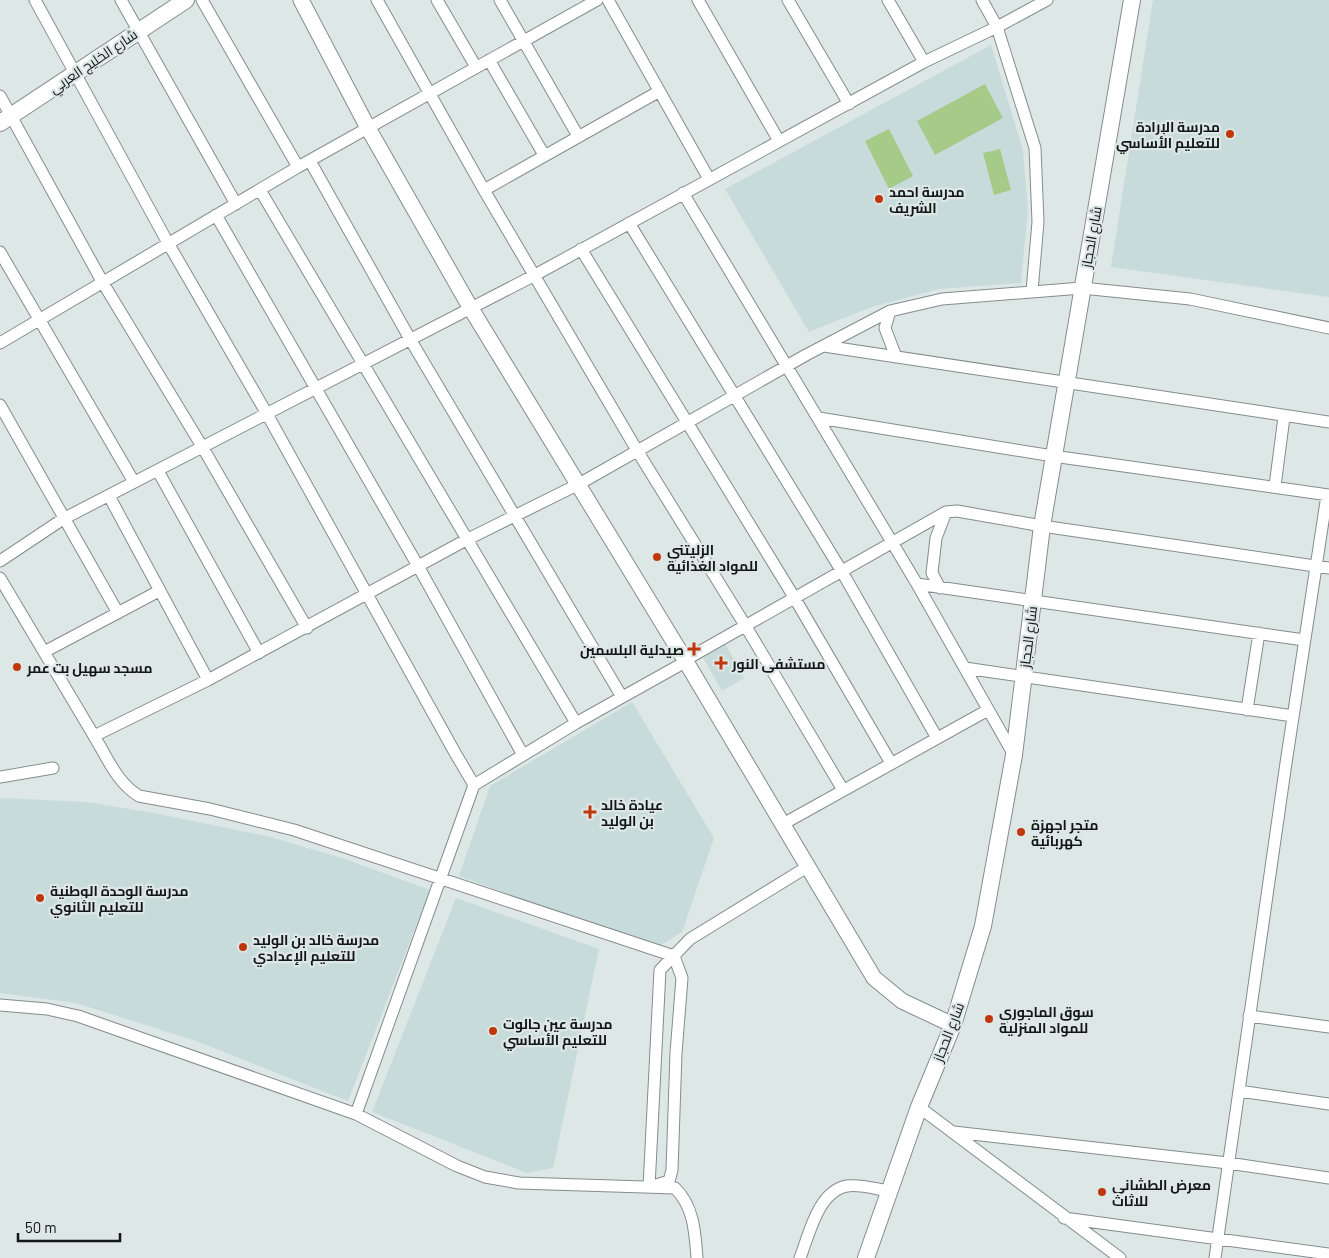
<svg xmlns="http://www.w3.org/2000/svg" width="1329" height="1258" font-family="Barlow,Cairo,sans-serif">
	<style>
		.built { fill: #c8dbdb }
		.pitch { fill: #a6cb88 }
		.lines { fill: none; stroke-linecap: round; stroke-linejoin: round }
		.minor-casing { stroke: #848d8c; stroke-width: 13 }
		.tertiary-casing { stroke: #848d8c; stroke-width: 17 }
		.secondary-casing { stroke: #848d8c; stroke-width: 18 }
		.minor { stroke: #fff; stroke-width: 11 }
		.tertiary { stroke: #fff; stroke-width: 15 }
		.secondary { stroke: #fff; stroke-width: 16 }
		.poi-dot { fill: #c0370b; stroke: #dde7e6; stroke-width: 2 }
		.labels { text-anchor: middle; dominant-baseline: central; stroke-width: 4.5; stroke-linejoin: round; paint-order: stroke }
		.street-label { font-size: 14px; fill: #121616; stroke: #dde7e6 }
		.poi-label { font-size: 14px; font-weight: bold; fill: #121616; stroke: #dde7e6; text-anchor: start }
	</style>
	<rect width="100%" height="100%" fill="#dde7e6"/>
	<path class="built" d="M1153 0H1329V297L1111 267Z
		M991 45 1023 150 1028 210 1021 283 939 289 872 307 809 332 725 189Z
		M720 634 744 678 722 691 697 647Z
		M632 702 714 838 682 932 656 948 459 876 490 786Z
		M0 798 86 802 154 813 271 837 345 859 430 890 348 1101 196 1041 76 1003 0 993Z
		M456 898 599 949 553 1168 527 1173 372 1112Z"/>
	<path class="pitch" d="M985 84 1003 118 935 155 917 121Z
		M889 129 913 176 889 189 865 141Z
		M1000 149 1011 190 994 195 983 153Z"/>
	<g class="lines">
		<g class="minor-casing">
			<path id="minor" d="M35 0 168 243 267 414 454 751 474 785
				M121 0 236 204
				M202 0 298 167
				M377 0 484 190 638 452 745 625 843 790
				M437 0 476 67
				M500 0 578 136
				M608 0 709 179
				M698 0 779 141
				M788 0 849 104
				M888 0 924 62
				M982 0 997 27 1035 148 1038 222 1032 291
				M489 60 544 155
				M0 96 103 283 203 448 307 628
				M310 161 410 339 622 697
				M260 190 576 723
				M484 190 658 92
				M683 193 917 584 1014 755
				M216 215 418 566 523 755
				M629 223 841 570 937 738
				M581 249 794 597 891 763
				M0 252 134 482
				M890 311 885 328 896 357
				M0 343 298 167 597 0
				M824 346 1329 422
				M0 405 118 613
				M819 418 1053 456 1329 495
				M158 471 259 653
				M1275 486 1284 417
				M109 496 208 680
				M0 561 63 519 535 275 924 62 997 27 1047 0
				M0 578 94 736 208 680 466 540 579 484 806 355 890 311 942 299 1082 288 1190 299 1329 328
				M917 584 1304 640
				M940 588 932 573 936 538 946 512
				M44 652 159 591
				M685 660 946 512 957 511 1042 526 1329 568
				M965 668 1293 716
				M1247 710 1259 633
				M94 736C107 757 117 783 139 796L210 809 294 830 674 956
				M0 777 53 768
				M783 824 988 710
				M0 1005 47 1009 78 1016 356 1114 457 1166 485 1177 519 1183 675 1188C694 1207 695 1232 697 1258
				M1249 1016 1329 1027
				M1239 1091 1329 1104
				M919 1107 1120 1258
				M356 1114 474 785 576 723 678 666
				M954 1132 1228 1163 1329 1178
				M656 1185 669 1181 672 1170 676 1053 682 978 674 956
				M649 1187 660 970 690 939 807 867
				M1064 1218 1329 1254
				M800 1258C809 1235 818 1191 847 1186 860 1184 876 1189 889 1191
				M1215 1258 1286 763 1327 495"/>
		</g>
		<g class="tertiary-casing">
			<path id="tertiary" d="M301 0 368 128 470 307 685 660 874 978 902 1001 953 1025"/>
		</g>
		<g class="secondary-casing">
			<path id="secondary" d="M0 123 186 0
				M866 1258 919 1107 953 1025 983 926 1014 755 1042 526 1132 0"/>
		</g>
		<use href="#minor" class="minor"/>
		<use href="#tertiary" class="tertiary"/>
		<use href="#secondary" class="secondary"/>
	</g>
	<g class="poi-dot">
		<circle cx="1230" cy="134" r="5"/>
		<circle cx="879" cy="199" r="5"/>
		<circle cx="657" cy="557" r="5"/>
		<path d="M691.5 641.5h5v5h5v5h-5v5h-5v-5h-5v-5h5z"/>
		<path d="M718.5 655.5h5v5h5v5h-5v5h-5v-5h-5v-5h5z"/>
		<circle cx="17" cy="667" r="5"/>
		<path d="M587.5 804.5h5v5h5v5h-5v5h-5v-5h-5v-5h5z"/>
		<circle cx="1021" cy="832" r="5"/>
		<circle cx="40" cy="898" r="5"/>
		<circle cx="243" cy="947" r="5"/>
		<circle cx="989" cy="1019" r="5"/>
		<circle cx="493" cy="1031" r="5"/>
		<circle cx="1102" cy="1192" r="5"/>
	</g>
	<g class="labels">
		<g class="street-label">
			<text transform="translate(93 61) rotate(-34)">شارع الخليج العربي</text>
			<text transform="translate(1091 237) rotate(-80)">شارع الحجاز</text>
			<text transform="translate(1028 637) rotate(-83)">شارع الحجاز</text>
			<text transform="translate(948 1032) rotate(-69)">شارع الحجاز</text>
		</g>
		<g class="poi-label">
			<text x="1220" y="126" text-anchor="end">مدرسة الإرادة<tspan x="1220" dy="16">للتعليم الأساسي</tspan></text>
			<text x="889" y="191">مدرسة احمد<tspan x="889" dy="16">الشريف</tspan></text>
			<text x="667" y="549">الزليتني<tspan x="667" dy="16">للمواد الغذائية</tspan></text>
			<text x="684" y="649" text-anchor="end">صيدلية البلسمين</text>
			<text x="732" y="663">مستشفى النور</text>
			<text x="27" y="667">مسجد سهيل بت عمر</text>
			<text x="601" y="804">عيادة خالد<tspan x="601" dy="16">بن الوليد</tspan></text>
			<text x="1031" y="824">متجر اجهزة<tspan x="1031" dy="16">كهربائية</tspan></text>
			<text x="50" y="890">مدرسة الوحدة الوطنية<tspan x="50" dy="16">للتعليم الثانوي</tspan></text>
			<text x="253" y="939">مدرسة خالد بن الوليد<tspan x="253" dy="16">للتعليم الإعدادي</tspan></text>
			<text x="999" y="1011">سوق الماجوري<tspan x="999" dy="16">للمواد المنزلية</tspan></text>
			<text x="503" y="1023">مدرسة عين جالوت<tspan x="503" dy="16">للتعليم الأساسي</tspan></text>
			<text x="1112" y="1184">معرض الطشاني<tspan x="1112" dy="16">للاثاث</tspan></text>
		</g>
	</g>
	<path d="M18 1233v8h102v-8" fill="none" stroke="#121616" stroke-width="2.5"/>
	<text x="25" y="1233" font-size="15" fill="#121616" stroke="#dde7e6" stroke-width="4" paint-order="stroke">50 m</text>
</svg>
